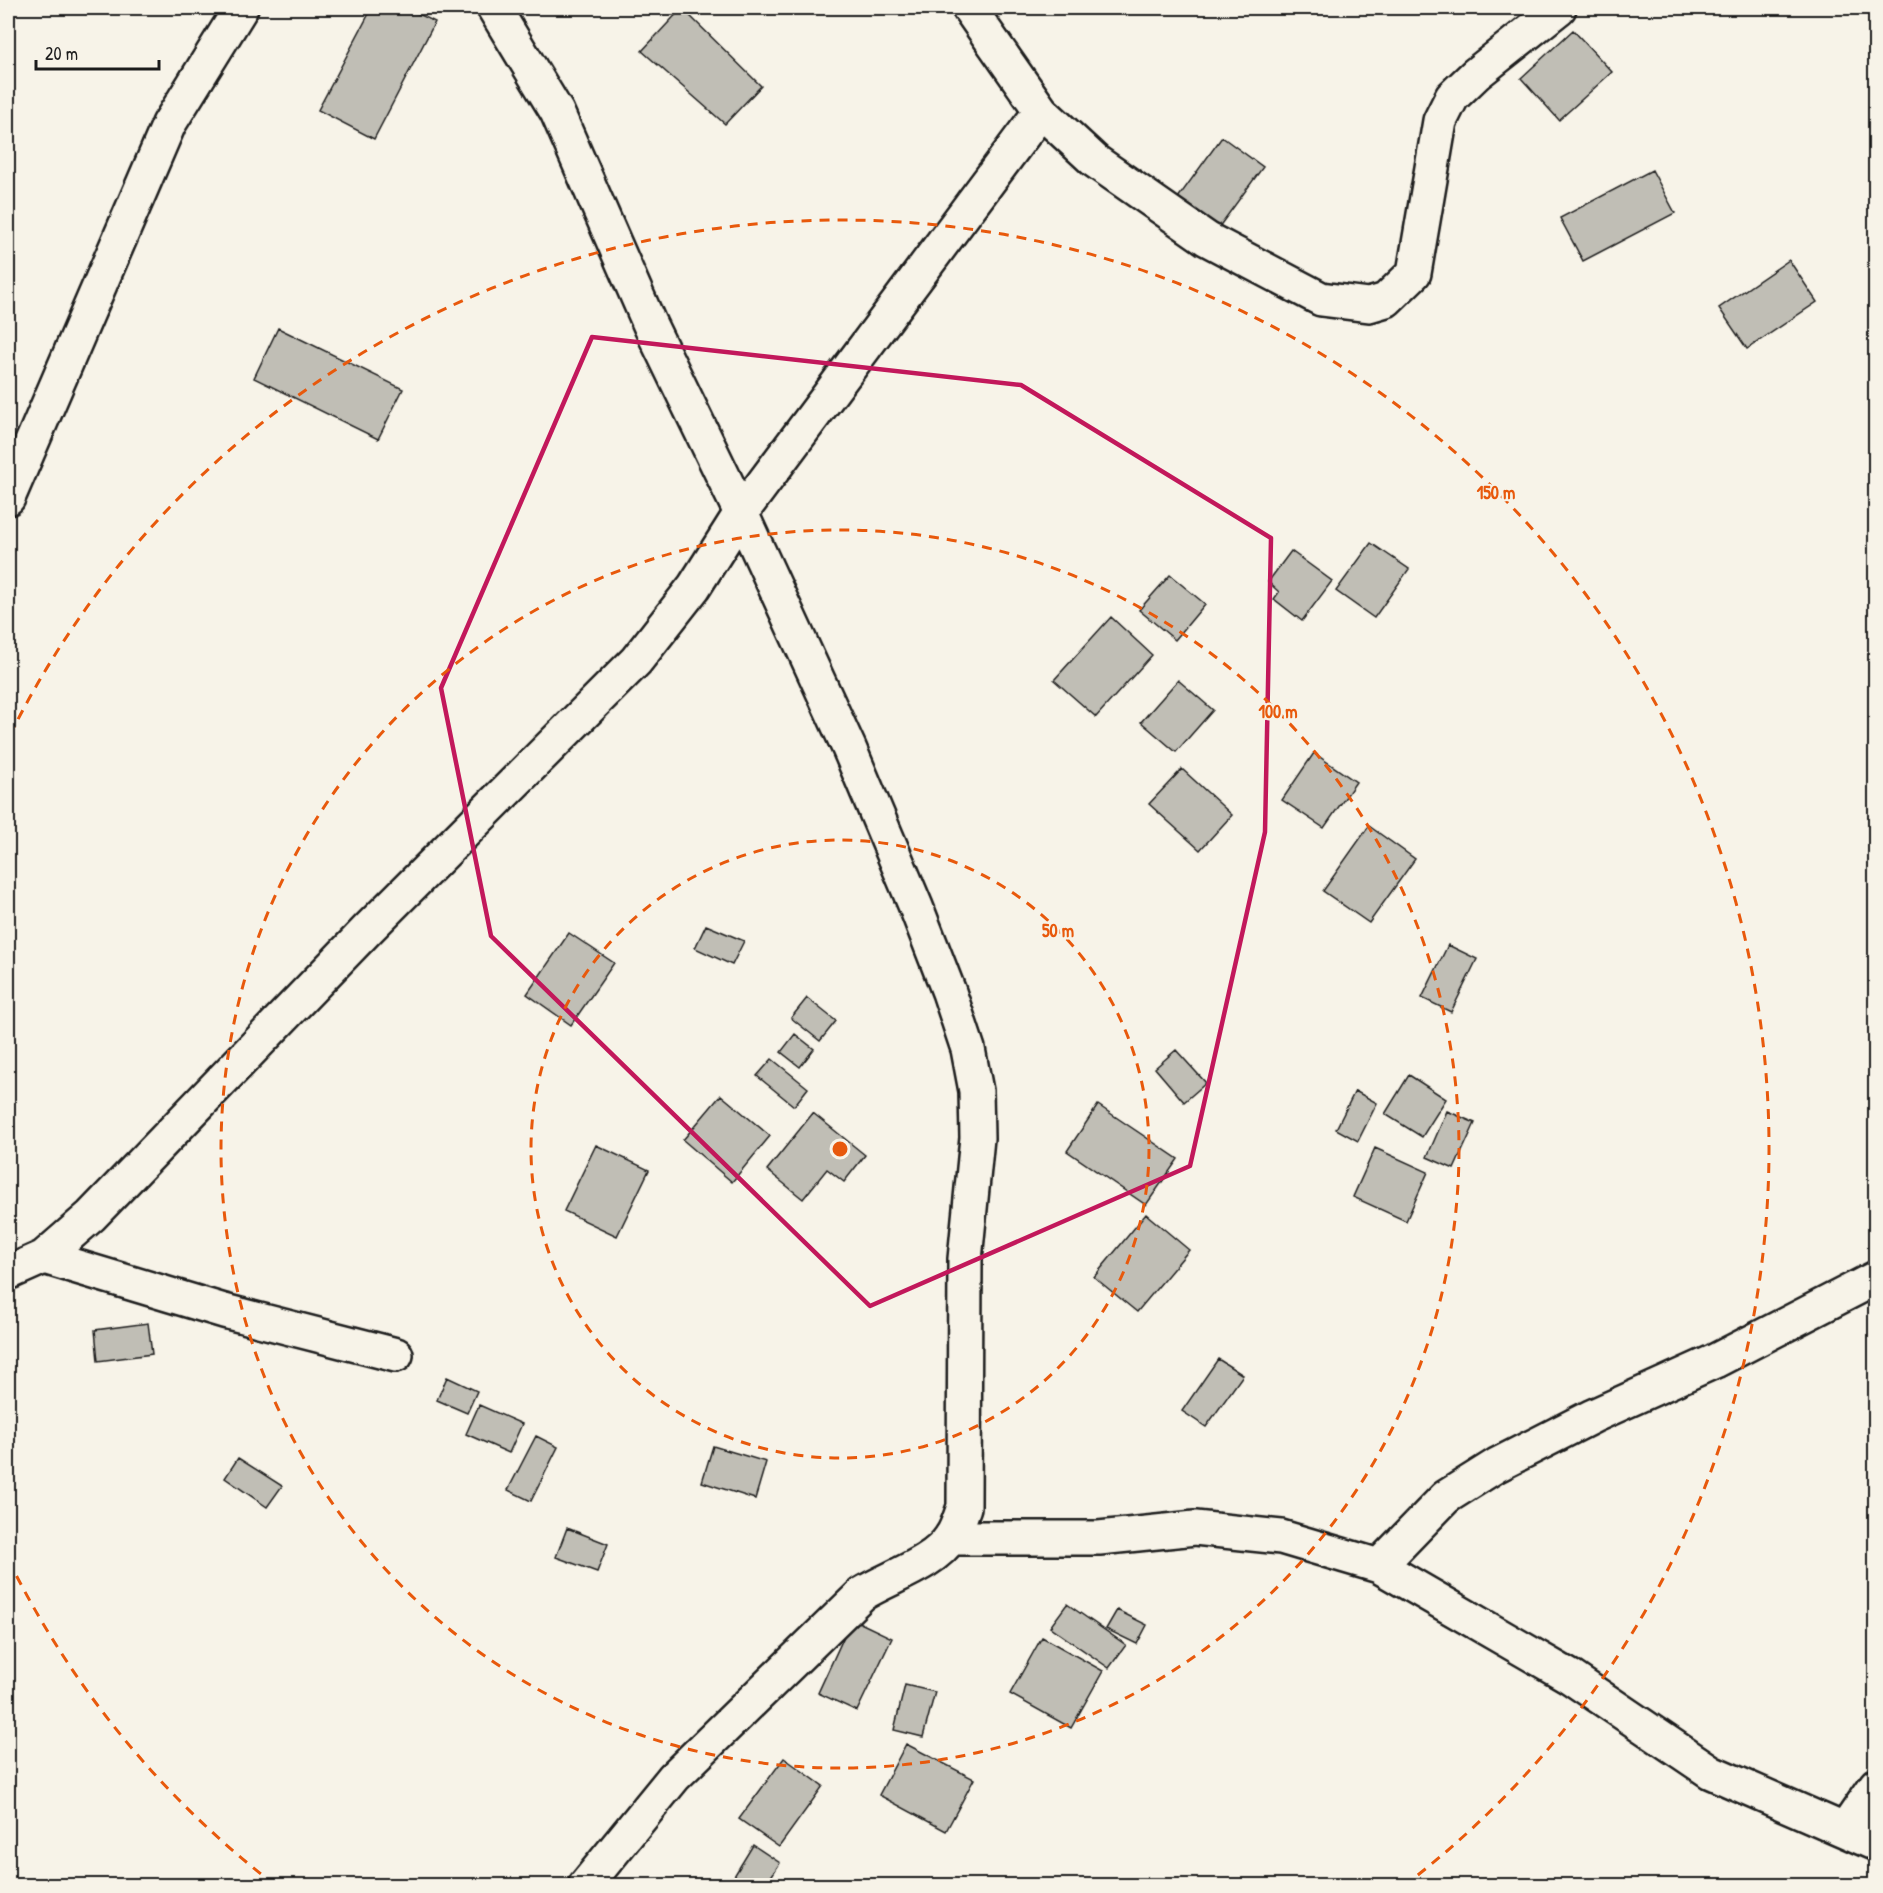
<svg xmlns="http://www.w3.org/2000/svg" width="1883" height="1893" font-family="'Patrick Hand',sans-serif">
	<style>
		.building { fill: #c0beb5; stroke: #1c1c1c; stroke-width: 1.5 }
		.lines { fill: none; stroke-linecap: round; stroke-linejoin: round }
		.minor-casing { stroke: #1c1c1c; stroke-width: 38 }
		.minor { stroke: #f7f3e8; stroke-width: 33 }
		.marked { fill: none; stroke: #c2185b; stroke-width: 4.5; stroke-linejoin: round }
		.ring { fill: none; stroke: #e8590c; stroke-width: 3; stroke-dasharray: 10 8 }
		.centre { fill: #e8590c; stroke: #f7f3e8; stroke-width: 3 }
		.ring-label { font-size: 18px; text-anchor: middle; font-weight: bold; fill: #e8590c; stroke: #f7f3e8; stroke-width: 4.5; stroke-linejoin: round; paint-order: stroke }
	</style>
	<rect width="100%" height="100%" fill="#f7f3e8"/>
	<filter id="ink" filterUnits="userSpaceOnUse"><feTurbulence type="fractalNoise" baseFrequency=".0167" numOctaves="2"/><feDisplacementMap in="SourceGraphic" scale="12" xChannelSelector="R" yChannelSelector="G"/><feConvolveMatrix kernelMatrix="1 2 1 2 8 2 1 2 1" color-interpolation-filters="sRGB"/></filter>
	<g filter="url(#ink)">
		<path class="building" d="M372 8H407L435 22 374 139 318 110Z
			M682 8 761 86 725 124 642 51Z
			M1573 30 1612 72 1559 120 1521 78Z
			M1222 137 1263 167 1216 231 1175 202Z
			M1652 170 1675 213 1583 261 1560 218Z
			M1789 260 1817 302 1747 349 1719 308Z
			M278 328 403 389 378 439 254 378Z
			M1371 543 1409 569 1374 618 1336 591Z
			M1291 551 1332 581 1302 621 1274 599 1279 592 1268 582Z
			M1170 575 1205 604 1175 640 1139 610Z
			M1111 617 1152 655 1096 717 1054 680Z
			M1178 680 1213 710 1176 752 1141 722Z
			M1314 753 1356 782 1324 828 1282 800Z
			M1182 769 1232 815 1200 850 1149 804Z
			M1369 826 1415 859 1369 923 1323 891Z
			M706 925 744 941 732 965 695 948Z
			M569 933 614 963 571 1025 527 994Z
			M1448 945 1477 959 1451 1012 1422 998Z
			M807 998 836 1021 820 1041 791 1018Z
			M795 1034 814 1049 800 1067 781 1052Z
			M1176 1050 1206 1083 1184 1102 1155 1068Z
			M772 1059 808 1088 794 1106 757 1076Z
			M1409 1075 1446 1099 1422 1137 1385 1114Z
			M1355 1091 1377 1103 1358 1141 1336 1129Z
			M721 1095 770 1136 732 1182 683 1140Z
			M1098 1105 1178 1159 1146 1205 1067 1151Z
			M1447 1111 1475 1123 1454 1169 1427 1157Z
			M813 1113 865 1155 844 1182 827 1169 803 1199 767 1170Z
			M596 1145 649 1170 617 1236 564 1211Z
			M1375 1148 1428 1172 1406 1221 1353 1197Z
			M1146 1214 1189 1250 1137 1312 1094 1277Z
			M148 1323 152 1354 98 1361 95 1330Z
			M1218 1359 1243 1375 1206 1427 1182 1411Z
			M447 1377 477 1391 467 1413 437 1400Z
			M479 1405 522 1424 509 1453 466 1434Z
			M536 1436 558 1447 531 1501 508 1490Z
			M713 1446 766 1462 755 1499 702 1482Z
			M238 1458 282 1486 267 1507 225 1478Z
			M567 1528 608 1544 597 1572 556 1557Z
			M1067 1604 1126 1645 1109 1668 1050 1627Z
			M1117 1610 1147 1625 1137 1644 1106 1629Z
			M852 1619 892 1638 857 1711 818 1693Z
			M1042 1637 1103 1671 1071 1728 1010 1694Z
			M905 1685 935 1692 923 1737 894 1730Z
			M906 1744 974 1779 946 1831 879 1795Z
			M784 1758 823 1786 779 1847 739 1819Z
			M753 1845 780 1863 765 1886H728Z"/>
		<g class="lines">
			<g class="minor-casing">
				<path id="minor" d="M494 8 557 112 650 325 741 513 849 748 916 907 949 992 968 1049 976 1091 977 1138 965 1259 964 1507C960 1517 957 1529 951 1537 934 1564 889 1577 862 1594L674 1777 585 1886
					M969 8 1041 111 1095 161 1207 239 1321 299 1369 305 1386 300 1414 273 1440 121 1452 97 1476 74 1559 8
					M8 498 169 124 241 8
					M44 1257 224 1311 396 1355
					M8 1273 44 1257 91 1216 369 928 636 661 694 587 741 513 1041 111
					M951 1538H1099L1195 1528 1281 1537 1379 1566 1569 1676 1711 1772 1876 1844
					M1379 1566 1446 1497 1497 1465 1593 1416 1715 1361 1876 1278
					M1845 1830 1876 1785"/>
			</g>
			<use href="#minor" class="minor"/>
		</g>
	</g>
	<path class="marked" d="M592 337 1021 385 1271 538 1265 832 1190 1166 870 1306 491 936 441 688Z"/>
	<g class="ring">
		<circle cx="840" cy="1149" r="309"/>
		<circle cx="840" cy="1149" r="619"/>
		<path d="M275 1885A928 928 0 0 1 10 1563M10 735A928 928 0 1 1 1405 1885"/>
	</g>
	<circle cx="840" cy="1149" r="9" class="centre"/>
	<g class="ring-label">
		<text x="1496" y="499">150 m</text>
		<text x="1278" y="718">100 m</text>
		<text x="1058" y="937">50 m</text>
	</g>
	<rect width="1883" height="1893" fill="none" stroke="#f7f3e8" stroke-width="30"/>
	<rect x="15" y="15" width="1853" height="1863" fill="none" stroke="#1c1c1c" stroke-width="2" filter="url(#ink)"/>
	<path d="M36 60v9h123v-9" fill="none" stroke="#1c1c1c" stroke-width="3"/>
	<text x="45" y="60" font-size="18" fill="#1c1c1c" stroke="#f7f3e8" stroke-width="4.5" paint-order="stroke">20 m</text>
</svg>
